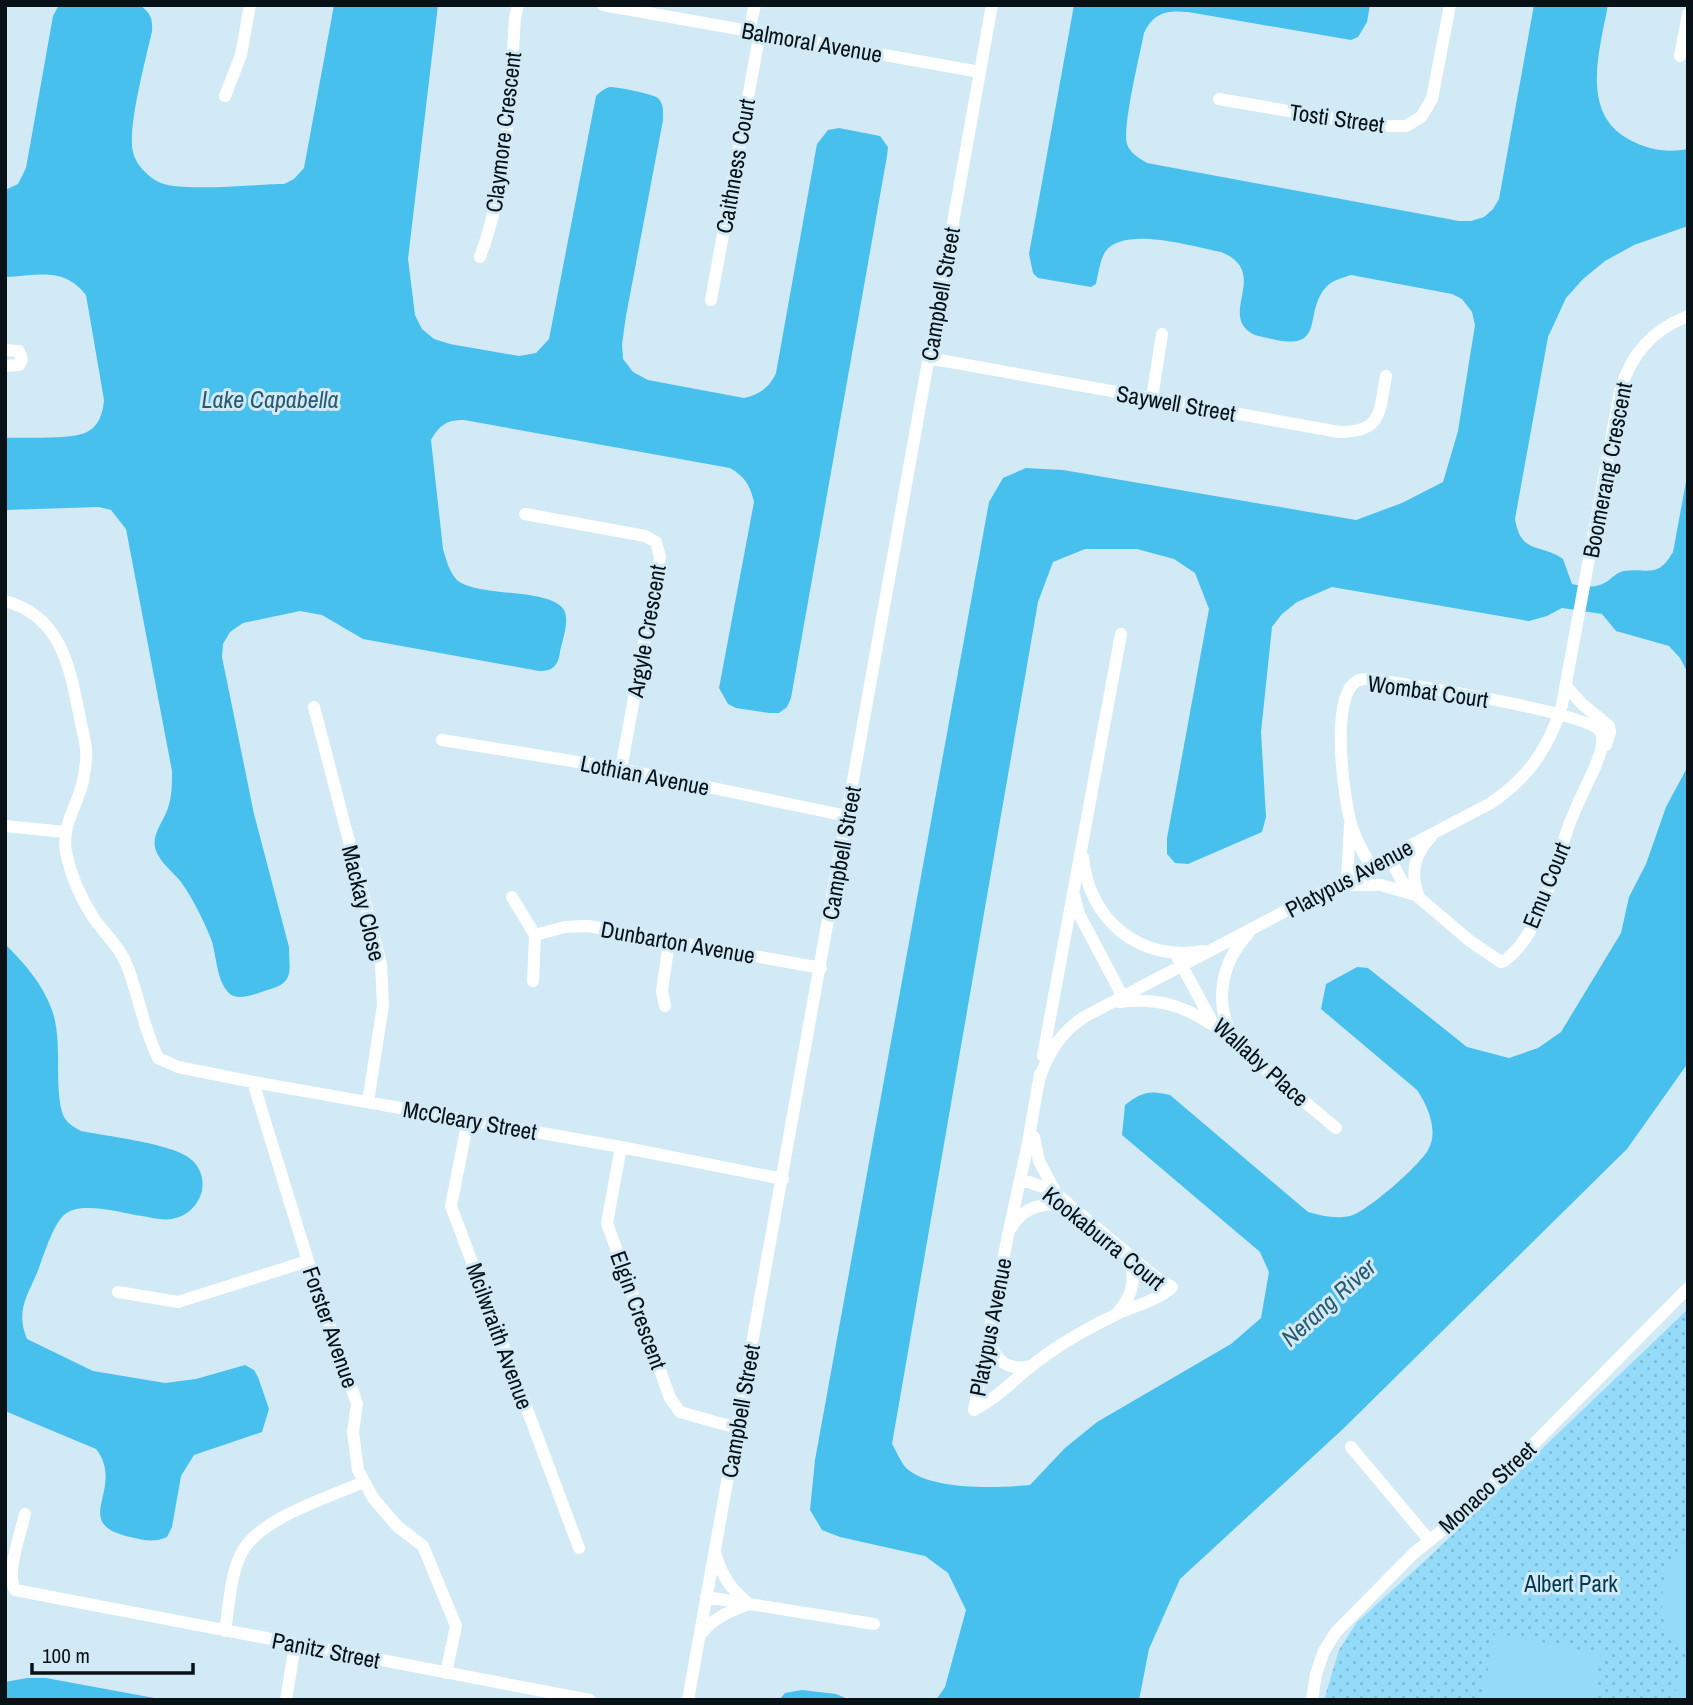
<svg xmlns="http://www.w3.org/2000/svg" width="1693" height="1705" font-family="'Archivo Narrow',sans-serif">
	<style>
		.park { fill: url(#park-dots) }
		.garden { fill: #94dbfa }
		.water { fill: #48c0ee }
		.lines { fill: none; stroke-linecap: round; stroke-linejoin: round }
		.minor { stroke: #fff; stroke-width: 12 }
		.labels { text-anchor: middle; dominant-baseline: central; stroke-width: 6; stroke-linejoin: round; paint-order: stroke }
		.street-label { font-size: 23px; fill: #081115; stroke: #d1eaf6 }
		.park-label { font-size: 23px; fill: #02394c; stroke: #d1eaf6 }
		.water-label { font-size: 24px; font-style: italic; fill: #2a5a6e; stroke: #d1eaf6 }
	</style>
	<defs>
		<pattern id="park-dots" width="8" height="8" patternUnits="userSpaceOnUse" patternTransform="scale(1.75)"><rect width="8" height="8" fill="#94dbfa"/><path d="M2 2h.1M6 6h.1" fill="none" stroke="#7ebbd5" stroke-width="1.8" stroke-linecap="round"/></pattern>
	</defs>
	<rect width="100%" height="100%" fill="#d1eaf6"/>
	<path class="park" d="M1688 1309V1700H1324L1339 1650 1357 1622 1428 1558Z"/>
	<path class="garden" d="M1688 1537V1653C1647 1631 1660 1565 1688 1537Z
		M1495 1633 1601 1654 1592 1700H1482Z
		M1681 1663 1688 1664V1700H1674Z"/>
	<path class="water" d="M59 5H140C150 13 153 18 152 31 146 59 127 128 133 152 136 165 149 178 161 183 181 192 258 184 284 184L294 179 304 168 334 5H438L408 259 415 315 422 329 434 339 450 344 519 356 536 353 549 339 596 96C600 92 605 88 610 87 617 87 655 94 659 99 664 105 663 113 663 120L626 316 622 344 623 359 633 372 648 380 744 398C760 394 769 388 776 373L817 144 828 130 839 128 880 136 888 147 887 156 791 698 787 707 779 713H769L736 708 728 704 719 688 754 502C750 485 745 477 730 468L464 420C446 420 440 425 431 440L443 549C446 559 449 571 456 579 474 598 550 587 564 610 570 621 562 641 560 652 558 666 553 671 539 671L363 639 322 615 300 611 243 623 230 632 223 644 222 657 254 814 289 947C289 969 295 982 271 989 259 992 240 1002 230 994 216 982 217 955 211 939 203 919 193 899 181 882 174 873 162 864 157 853 149 837 163 823 168 808 172 796 172 784 172 771L126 529 111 510 99 507 5 510V438C25 437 71 440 87 432 99 426 103 413 104 400L86 295C63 266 38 276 5 277V190L18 184 26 168 53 16Z
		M1074 5H1370L1367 22 1358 37 1351 40 1188 12C1167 10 1154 12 1144 33 1140 54 1122 127 1127 144 1130 153 1139 158 1147 163L1459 221H1471L1484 217 1493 209 1499 199 1534 5H1608C1600 49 1579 114 1630 140 1649 150 1667 153 1688 149V226L1634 245 1605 261 1583 279 1566 298 1548 337 1515 519C1521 555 1540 543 1563 559L1572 584C1586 587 1597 589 1609 580 1614 576 1618 572 1624 571 1647 567 1657 580 1673 552L1688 471V673L1680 658 1669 646 1616 631 1602 614 1562 608 1547 616 1529 621 1332 587 1297 602 1282 614 1272 627 1261 732 1266 817 1262 832 1188 864 1175 863 1167 854V838L1209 609 1195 573 1174 559 1137 549H1085L1053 562 1038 602 892 1444C896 1451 901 1462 906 1468 932 1491 998 1488 1030 1485L1065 1448 1097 1422 1231 1344 1261 1318 1269 1272 1260 1252 1122 1135 1125 1105C1142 1092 1149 1090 1170 1095L1308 1212C1323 1216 1335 1219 1350 1216 1367 1212 1420 1165 1428 1150 1439 1132 1428 1106 1417 1090L1321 1009 1326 984 1357 967 1368 968 1467 1047 1509 1058 1538 1048 1561 1032 1621 933 1629 897 1646 864 1666 807 1688 766V1063L1627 1149 1344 1428 1180 1579 1149 1649 1139 1700H936L945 1687 966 1610 948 1573 925 1556 840 1537 822 1530 810 1510 815 1460 989 502 1003 478 1026 468 1063 470 1356 520 1402 503 1443 482 1458 431 1475 325 1472 312 1462 299 1452 294 1351 275C1342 278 1333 280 1327 286 1302 312 1328 352 1272 339 1263 337 1253 336 1247 330 1224 309 1268 271 1221 252 1193 247 1124 225 1105 252 1100 261 1098 274 1096 284L1091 287 1038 278 1033 273 1029 254Z
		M5 944C25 964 42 983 52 1010 63 1041 54 1082 62 1112 65 1122 72 1126 81 1131 105 1136 178 1144 193 1161 201 1169 204 1180 202 1191 199 1203 190 1213 179 1217 167 1222 154 1218 142 1216 122 1213 80 1200 64 1215 52 1226 43 1258 37 1273 26 1298 16 1312 27 1339L93 1371 165 1383 196 1379 245 1365 254 1370 258 1377 269 1409 262 1432 194 1455 181 1476 172 1527 167 1537C154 1543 144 1540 130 1537 68 1523 127 1489 96 1449L5 1411Z
		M27 1678H46L165 1700H5V1682Z
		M802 1690 836 1694 850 1700H779L785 1693Z"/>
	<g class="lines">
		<path class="minor" d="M603 5 980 72
			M749 30 755 5
			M1680 56 1688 14
			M225 96 241 55 250 5
			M1219 99 1375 126H1406L1421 117 1432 99 1450 5
			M480 257C508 182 510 97 515 18L518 5
			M711 300 760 32
			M5 350 19 351 22 360 19 365 5 366
			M928 358 1339 432C1383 432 1379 412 1386 376
			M1152 398 1162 334
			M525 514 645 536 656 542 660 557 621 769
			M5 601C62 616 70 669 80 718 82 731 88 747 86 760 85 770 84 782 80 791 73 813 62 828 66 852 71 877 81 899 95 920 107 936 121 949 128 968 139 998 144 1029 158 1058L178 1067 253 1082 621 1147 783 1179
			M1566 686 1582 704 1609 726 1610 732 1606 745
			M314 707 381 964 383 1005 368 1102
			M442 740 621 769 847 816
			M5 826 65 832
			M1083 857C1088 919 1140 963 1203 951
			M1389 857 1404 885 1470 941 1501 962 1504 961C1542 934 1554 867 1569 825 1577 804 1587 785 1596 765
			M1371 866C1364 854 1356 841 1352 827 1344 802 1329 696 1357 681 1363 678 1372 679 1378 680 1410 685 1588 712 1600 731 1607 742 1597 761 1593 772
			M1347 879 1350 825
			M1341 885H1381L1412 894
			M1074 895 1079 914 1125 1001
			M512 897 535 935 533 981
			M1419 897C1410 875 1414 854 1431 837
			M535 935 565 927 588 926 821 968
			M1175 953 1215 1027 1336 1128
			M1119 1002C1154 998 1182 1004 1211 1024
			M665 1006 662 991 669 942
			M1234 1039C1213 1005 1221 962 1248 934
			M1043 1056 1121 634
			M1039 1080C1048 1053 1060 1033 1084 1017L1491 803C1528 778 1549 748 1562 705L1620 391C1631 354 1652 330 1688 316
			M253 1082 308 1261 357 1404 353 1432 358 1470 373 1498 397 1526 423 1546 456 1626 446 1673
			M468 1120 451 1206 579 1548
			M1034 1137 1039 1161 1055 1191
			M621 1147 607 1223 670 1398 680 1412 737 1428
			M1011 1228C1022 1208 1044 1200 1067 1207
			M118 1292 178 1302 308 1261
			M1119 1311C1134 1295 1137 1273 1126 1254
			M990 1340C993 1360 1010 1372 1031 1366
			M974 1410 1008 1235 1027 1148 1040 1074
			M974 1410C996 1399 1011 1382 1030 1367 1055 1347 1084 1330 1113 1316 1132 1306 1156 1302 1172 1287L1153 1275 1052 1190 1020 1179
			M1351 1447 1429 1540
			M25 1514C21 1533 5 1574 15 1590L590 1700
			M706 1597 874 1624
			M225 1631C229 1607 230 1578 240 1556 256 1519 327 1498 364 1482
			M702 1633C714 1617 731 1611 749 1604 731 1589 722 1577 716 1555
			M286 1700 295 1645
			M688 1700 992 5
			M1312 1700 1316 1674 1324 1651 1336 1632 1413 1554 1445 1528 1500 1478 1688 1288"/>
	</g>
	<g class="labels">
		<g class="street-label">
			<text transform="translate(812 42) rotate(10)">Balmoral Avenue</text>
			<text transform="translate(1337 118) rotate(8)">Tosti Street</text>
			<text transform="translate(503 132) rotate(-83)">Claymore Crescent</text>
			<text transform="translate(735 166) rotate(-80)">Caithness Court</text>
			<text transform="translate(940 294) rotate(-80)">Campbell Street</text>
			<text transform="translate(1176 403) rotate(10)">Saywell Street</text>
			<text transform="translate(1607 470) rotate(-79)">Boomerang Crescent</text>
			<text transform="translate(646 631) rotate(-80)">Argyle Crescent</text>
			<text transform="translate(1428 691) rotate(8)">Wombat Court</text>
			<text transform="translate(645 775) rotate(11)">Lothian Avenue</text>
			<text transform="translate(841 853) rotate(-80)">Campbell Street</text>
			<text transform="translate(1349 878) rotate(-28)">Platypus Avenue</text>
			<text transform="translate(1546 885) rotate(-68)">Emu Court</text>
			<text transform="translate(364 903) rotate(76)">Mackay Close</text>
			<text transform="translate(678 942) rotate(10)">Dunbarton Avenue</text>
			<text transform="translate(1261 1062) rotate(42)">Wallaby Place</text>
			<text transform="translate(470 1120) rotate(10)">McCleary Street</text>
			<text transform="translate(1104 1238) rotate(39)">Kookaburra Court</text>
			<text transform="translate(639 1310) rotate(70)">Elgin Crescent</text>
			<text transform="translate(331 1327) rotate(71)">Forster Avenue</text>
			<text transform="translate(990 1327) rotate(-79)">Platypus Avenue</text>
			<text transform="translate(500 1336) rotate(70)">Mcilwraith Avenue</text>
			<text transform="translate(740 1411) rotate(-80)">Campbell Street</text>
			<text transform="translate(1487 1487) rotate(-43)">Monaco Street</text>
			<text transform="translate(326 1650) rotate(11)">Panitz Street</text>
		</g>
		<g class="park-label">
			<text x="1571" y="1583">Albert Park</text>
		</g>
		<g class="water-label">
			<text x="270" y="399">Lake Capabella</text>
			<text transform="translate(1328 1302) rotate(-42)">Nerang River</text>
		</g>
	</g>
	<rect width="1693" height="1705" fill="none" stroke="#081115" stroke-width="14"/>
	<path d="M32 1663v10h161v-10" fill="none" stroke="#081115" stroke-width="3.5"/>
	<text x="42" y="1663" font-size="21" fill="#081115" stroke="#d1eaf6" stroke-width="5" paint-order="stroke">100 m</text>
</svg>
